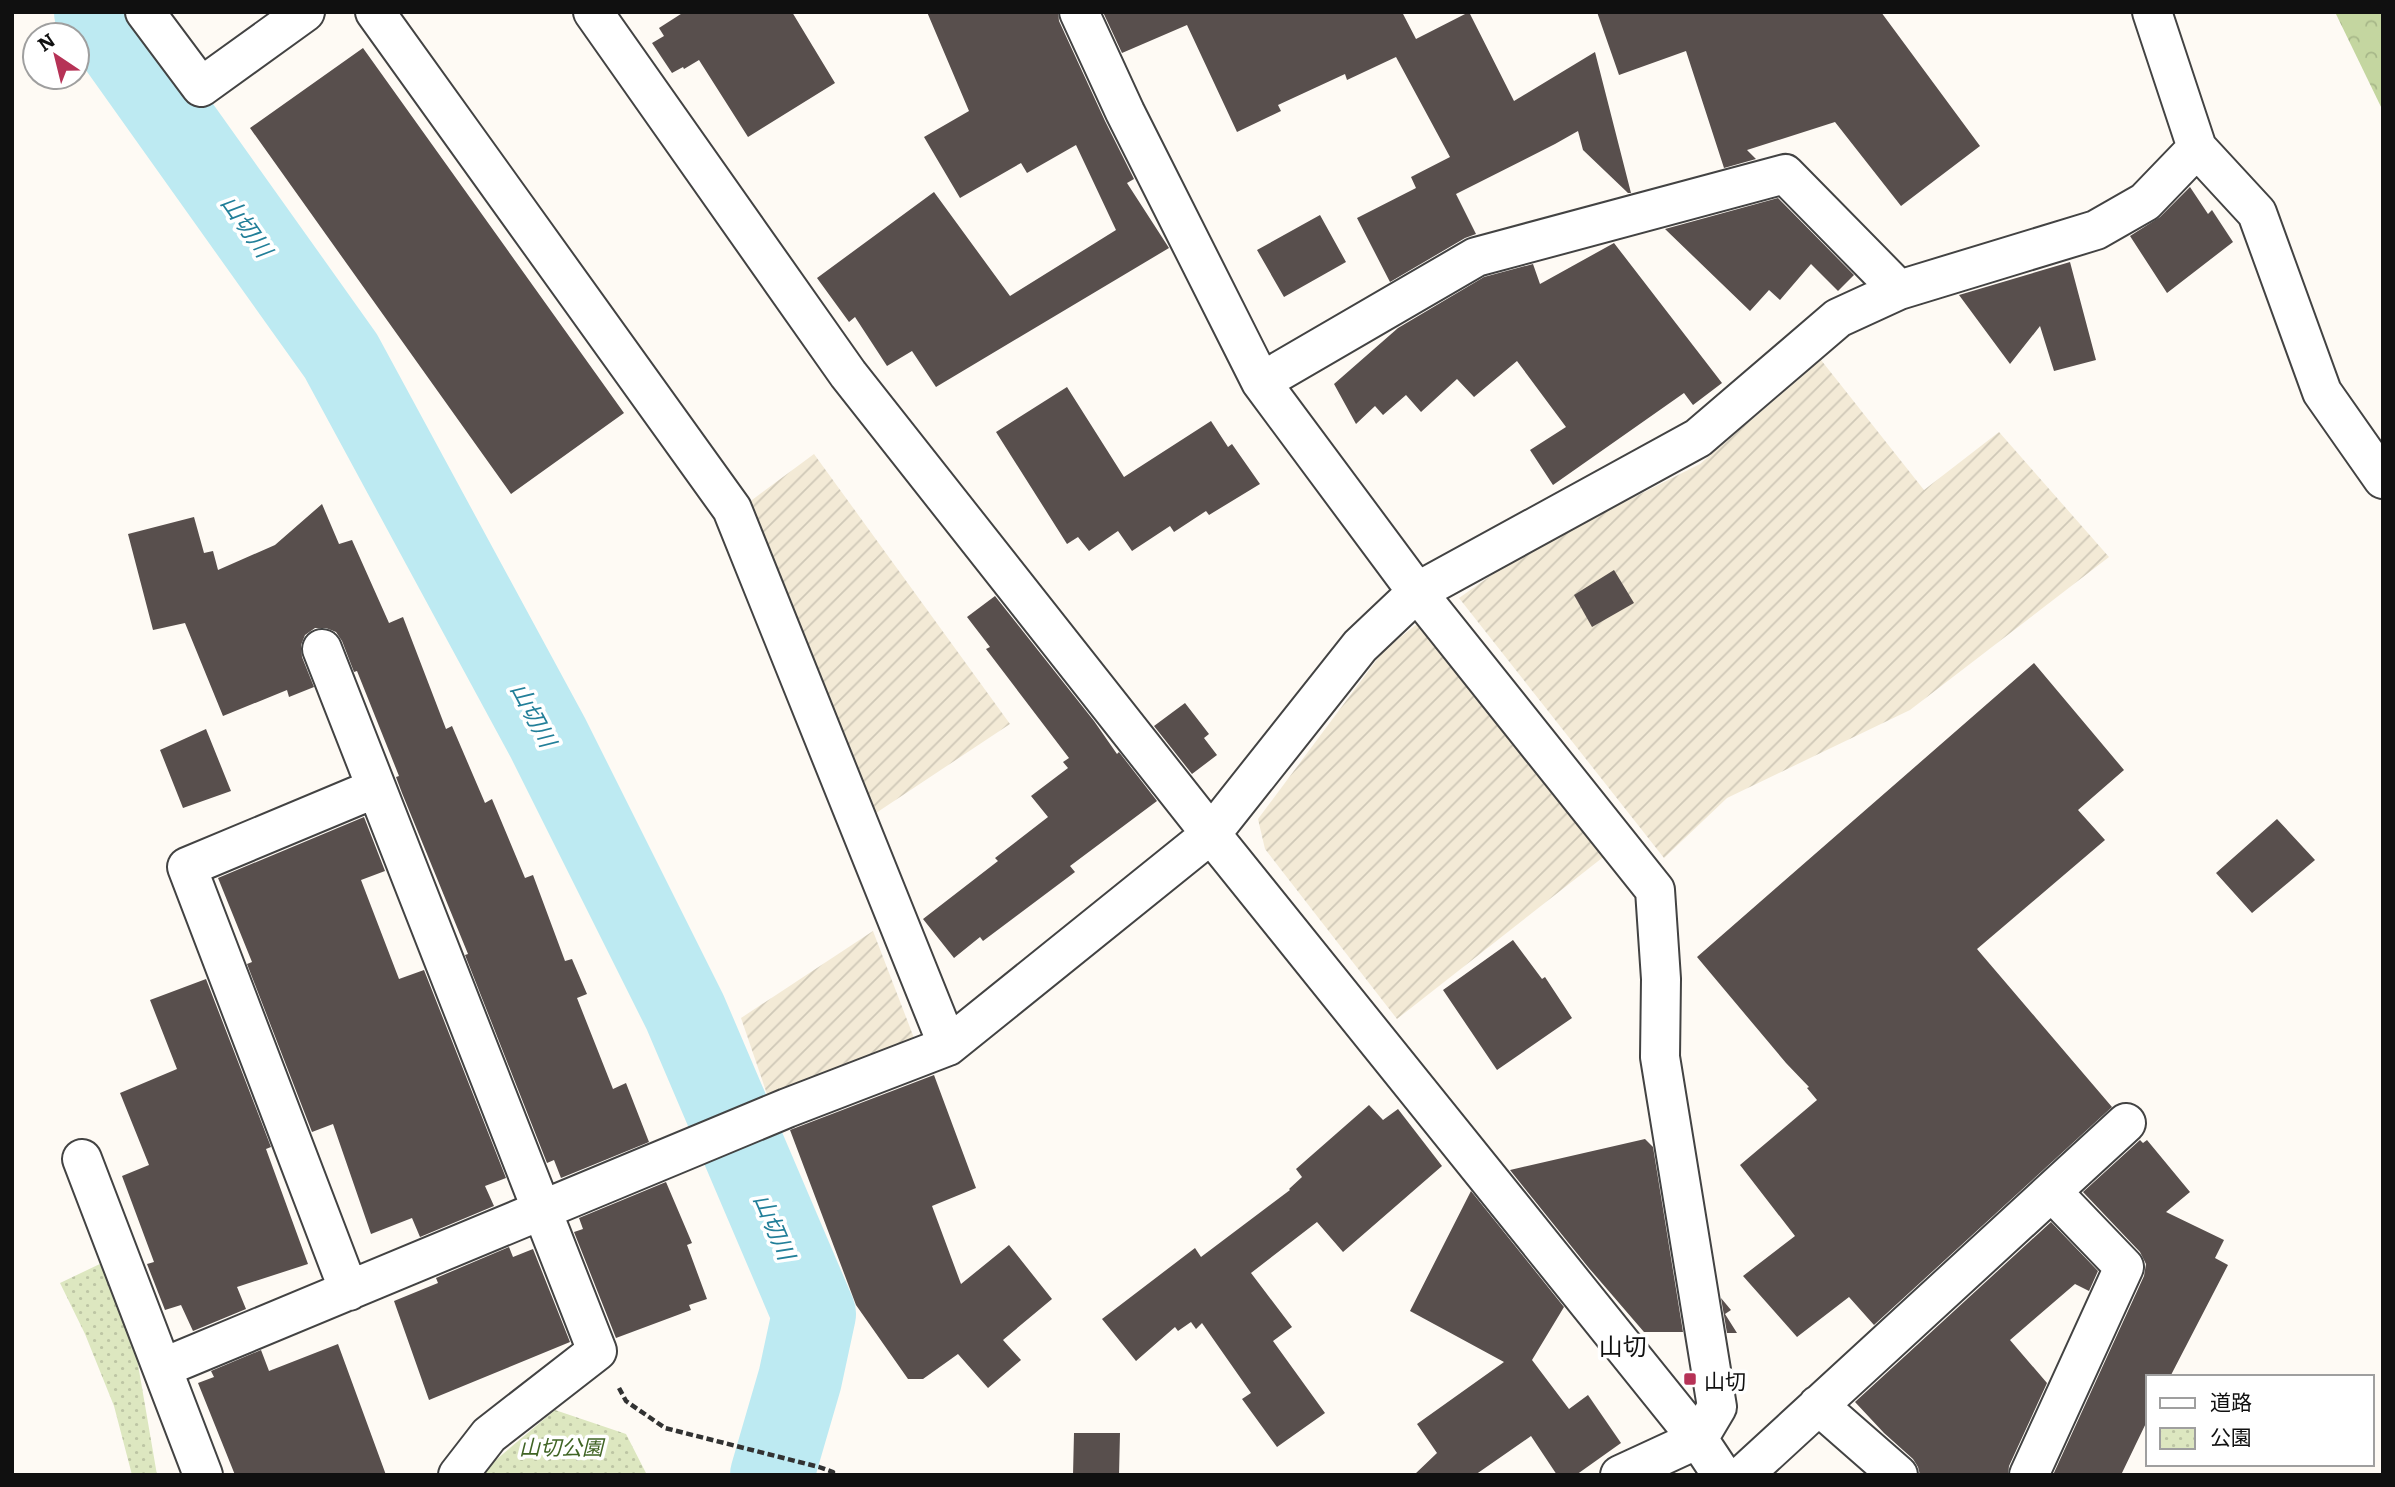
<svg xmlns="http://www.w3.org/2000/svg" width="2395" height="1487" font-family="Literata,'Noto Sans JP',serif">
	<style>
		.farmland { fill: url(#farmland-furrows) }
		.forest { fill: url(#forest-crowns) }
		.park { fill: url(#park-dots) }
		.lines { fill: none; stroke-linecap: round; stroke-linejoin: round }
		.river { stroke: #bdeaf2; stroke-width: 84 }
		.building { fill: #584f4d }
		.minor-casing { stroke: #434343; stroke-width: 42 }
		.path { stroke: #323232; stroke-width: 4.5; stroke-dasharray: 7 3.5; stroke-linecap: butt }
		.minor { stroke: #fff; stroke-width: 38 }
		.poi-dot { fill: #b63256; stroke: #fff; stroke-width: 2.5 }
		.labels { text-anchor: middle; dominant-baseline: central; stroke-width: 7; stroke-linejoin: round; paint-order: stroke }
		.poi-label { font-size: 21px; fill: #101010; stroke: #fff; text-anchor: start }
		.park-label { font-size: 21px; font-style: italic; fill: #406425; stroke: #fff }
		.water-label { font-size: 23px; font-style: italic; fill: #227f99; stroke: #fff }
		.quarter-label { font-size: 24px; fill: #101010; stroke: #fff }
	</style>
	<defs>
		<pattern id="farmland-furrows" width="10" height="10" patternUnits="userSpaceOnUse" patternTransform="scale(1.75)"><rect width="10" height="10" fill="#f3ead6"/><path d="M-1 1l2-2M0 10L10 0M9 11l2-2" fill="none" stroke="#cfc8b7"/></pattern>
		<pattern id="forest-crowns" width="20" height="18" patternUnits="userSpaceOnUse" patternTransform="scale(1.75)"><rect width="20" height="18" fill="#c4d6a0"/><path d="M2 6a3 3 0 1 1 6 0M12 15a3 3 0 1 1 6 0" fill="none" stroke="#a7b789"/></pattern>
		<pattern id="park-dots" width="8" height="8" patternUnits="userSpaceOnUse" patternTransform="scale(1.75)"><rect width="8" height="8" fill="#dde7c0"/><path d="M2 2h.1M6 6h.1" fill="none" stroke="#bdc5a4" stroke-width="1.8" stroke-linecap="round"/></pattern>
	</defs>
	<rect width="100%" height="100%" fill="#fefaf4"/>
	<path class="farmland" d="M1821 360 1924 490 1999 432 2109 557 1910 710 1727 798 1664 858 1459 598 1523 553 1700 464Z
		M814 454 1010 724 876 813 748 503Z
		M1421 621 1611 851 1397 1019 1265 849 1258 819 1384 650Z
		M873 931 914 1038 768 1097 741 1018Z"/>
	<path class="forest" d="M2335 12H2383V111Z"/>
	<path class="park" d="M104 1262 134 1341 157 1475H132L114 1406 85 1334 60 1283Z
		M555 1410 626 1434 647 1475H481L485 1469Z"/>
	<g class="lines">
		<path class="river" d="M96 12 341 356 548 738 685 1012 814 1314 800 1379 772 1475"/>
	</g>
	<path class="building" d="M684 12H792L835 83 748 137 699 60 684 69 683 67 672 73 652 43 664 36 659 28Z
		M927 12H1058L1059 21 1105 121 1134 179 1127 183 1169 248 936 387 912 351 887 366 855 317 849 322 817 278 934 192 1010 296 1116 230 1076 145 1027 173 1021 163 960 198 924 137 969 111Z
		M1103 12H1402L1416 39 1469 12 1514 101 1595 52 1631 193H1628L1583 150 1578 131 1555 144 1456 194 1476 234 1465 238 1390 282 1357 218 1416 188 1411 177 1450 157 1396 57 1347 80 1345 74 1278 105 1281 111 1237 132 1187 25 1122 53Z
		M1597 12H1881L1980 146 1901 206 1835 122 1747 150 1756 159 1724 168 1686 51 1619 75Z
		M363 48 624 413 511 494 250 128Z
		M2190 187 2208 214 2212 210 2233 242 2167 293 2130 236 2160 217Z
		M1778 198 1854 275 1838 291 1811 264 1780 300 1769 290 1750 311 1665 229Z
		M1320 215 1346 262 1284 297 1257 250Z
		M1614 243 1722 383 1693 405 1684 393 1553 485 1530 450 1566 427 1517 361 1474 397 1457 379 1421 412 1406 395 1383 415 1375 406 1356 424 1334 384 1398 328 1484 277 1533 264 1540 284Z
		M2070 262 2096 360 2054 371 2040 326 2010 364 1959 295Z
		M1067 387 1124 477 1211 421 1228 447 1232 444 1260 484 1209 515 1206 511 1174 532 1170 526 1132 551 1118 531 1089 551 1078 537 1067 544 996 432Z
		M322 504 339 544 352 540 389 623 403 617 446 729 452 726 485 803 492 799 525 878 533 875 565 961 572 959 587 994 577 998 613 1089 626 1083 649 1142 561 1178 554 1160 547 1163 465 955 468 954 402 793 396 777 399 776 357 671 354 672 342 641 336 632 326 628H315L305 635 301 645 302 657 314 687 289 697 287 690 223 716 185 623 153 630 128 534 194 517 204 553 213 551 218 570 275 545Z
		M1614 570 1634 603 1592 627 1574 595Z
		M995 596 1094 721 1117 754 1119 752 1157 801 1070 866 1075 872 983 941 980 937 954 958 923 919 998 861 995 858 1048 817 1031 796 1068 768 1063 762 1069 758 986 649 990 647 967 617Z
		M2034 663 2124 770 2078 810 2105 840 1977 949 2112 1107 1874 1325 1849 1297 1797 1337 1743 1276 1795 1236 1740 1165 1817 1100 1807 1088 1809 1087 1786 1063 1697 957Z
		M1185 703 1209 734 1204 738 1217 755 1192 774 1154 726Z
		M206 729 231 791 183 808 160 750Z
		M364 817 385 871 361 880 399 979 424 970 506 1178 485 1186 494 1206 420 1237 412 1218 371 1234 333 1124 312 1132 247 964 252 962 218 878Z
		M2277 819 2315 860 2252 913 2216 873Z
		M1513 940 1542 979 1545 977 1572 1018 1497 1070 1443 990Z
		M206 979 271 1147 266 1149 308 1264 237 1287 246 1309 193 1331 181 1305 165 1310 147 1264 154 1262 122 1176 149 1165 120 1093 177 1069 150 1000Z
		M934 1075 976 1188 932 1206 961 1284 1009 1245 1052 1299 1003 1340 1021 1360 988 1388 958 1354 923 1379H908L856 1305 790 1130Z
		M1369 1105 1383 1120 1398 1109 1442 1166 1343 1252 1317 1222 1251 1273 1292 1327 1273 1341 1325 1413 1277 1447 1242 1399 1251 1393 1202 1323 1196 1329 1191 1322 1178 1331 1175 1327 1136 1361 1102 1319 1195 1248 1201 1257 1290 1190 1289 1189 1302 1177 1296 1169Z
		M1645 1139 1653 1147 1683 1332H1644L1588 1267 1510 1170Z
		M2140 1140 2143 1143 2147 1140 2190 1192 2166 1212 2224 1240 2215 1258 2228 1265 2171 1375 2148 1377V1419L2121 1475H2053L2144 1276 2146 1264 2140 1252 2083 1192Z
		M666 1182 692 1243 687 1245 707 1299 689 1305 691 1310 616 1338 574 1232 583 1229 579 1218Z
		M1471 1191 1564 1307 1532 1360 1569 1409 1588 1395 1621 1443 1576 1475H1557L1531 1436 1475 1475H1414L1437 1453 1417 1424 1504 1362 1410 1311Z
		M2051 1222 2098 1271 2089 1291 2075 1284 2010 1340 2047 1383 2009 1466 2008 1475H1920L1918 1467 1913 1459 1884 1433 1855 1402Z
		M509 1247 513 1257 533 1249 570 1342 429 1400 394 1301 438 1283 436 1278Z
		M1721 1298 1731 1310 1725 1314 1737 1333H1727Z
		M338 1344 386 1475H235L198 1383 214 1377 211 1371 261 1350 269 1371Z
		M1074 1433H1120L1119 1475H1073Z"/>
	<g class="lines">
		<g class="minor-casing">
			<path id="minor" d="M145 12 201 87 305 12
				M375 12 732 509 948 1046
				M593 12 848 374 1211 834 1698 1439 1722 1475
				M1079 12 1125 112 1261 382 1417 592 1655 890 1661 979 1660 1057 1717 1407 1698 1439 1620 1475
				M2152 12 2197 148 2257 213 2322 392 2383 479
				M1261 382 1476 257 1785 174 1899 290
				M322 649 597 1351 489 1435 458 1475
				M82 1159 203 1475
				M349 1291 187 867 376 788
				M162 1368 787 1108 948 1046 1211 834 1360 646 1417 592 1698 438 1838 318 1899 290 2096 230 2145 202 2197 148
				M1818 1405 1898 1475
				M1743 1475 2126 1123
				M2029 1475 2124 1267 2052 1192"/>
		</g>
		<path class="path" d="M619 1388 626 1401 665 1428 819 1467 833 1472 832 1475"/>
		<use href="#minor" class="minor"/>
	</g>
	<rect class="poi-dot" x="1683" y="1372" width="14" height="14" rx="3.5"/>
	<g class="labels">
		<g class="poi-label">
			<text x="1704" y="1379">山切</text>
		</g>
		<g class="park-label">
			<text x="561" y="1445">山切公園</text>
		</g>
		<g class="water-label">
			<text transform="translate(248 225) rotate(55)">山切川</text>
			<text transform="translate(535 714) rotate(62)">山切川</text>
			<text transform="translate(776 1226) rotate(67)">山切川</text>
		</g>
		<g class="quarter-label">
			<text x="1623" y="1344">山切</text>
		</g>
	</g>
	<rect width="2395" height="1487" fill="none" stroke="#101010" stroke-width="28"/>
	<rect x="2146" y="1375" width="228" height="91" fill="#ffffff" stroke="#9f9f9f" stroke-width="2"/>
	<rect x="2160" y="1398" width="35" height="10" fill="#ffffff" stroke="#9f9f9f" stroke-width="2"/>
	<text x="2210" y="1410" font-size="21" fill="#101010">道路</text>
	<rect x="2160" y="1428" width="35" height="21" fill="url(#park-dots)" stroke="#9f9f9f" stroke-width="2"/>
	<text x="2210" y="1445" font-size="21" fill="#101010">公園</text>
	<g transform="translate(56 56) rotate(325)"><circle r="33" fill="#ffffff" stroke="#9f9f9f" stroke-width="2"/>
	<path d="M0-5L12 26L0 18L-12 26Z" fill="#b63256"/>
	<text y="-10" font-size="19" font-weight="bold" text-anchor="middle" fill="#101010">N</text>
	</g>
</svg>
